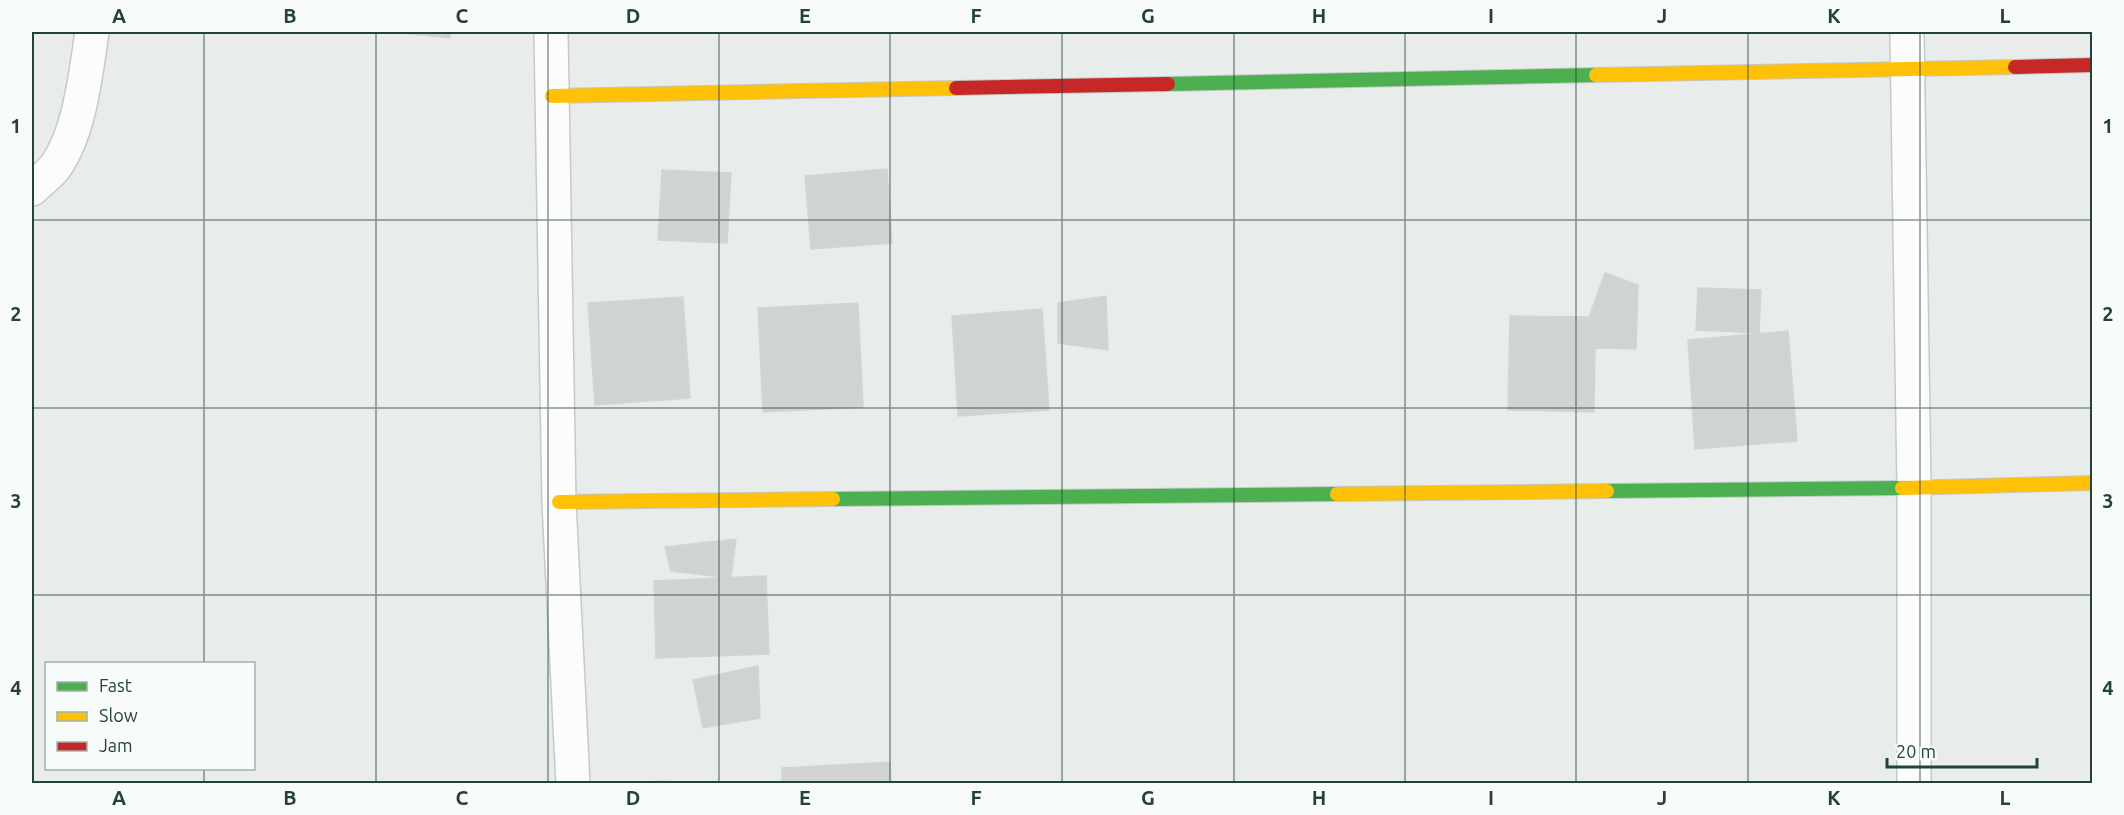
<svg xmlns="http://www.w3.org/2000/svg" width="2124" height="815" font-family="Ubuntu,sans-serif">
	<style>
		.building { fill: #cfd4d2; stroke: #d1d6d4; stroke-width: 1.5 }
		.lines { fill: none; stroke-linecap: round; stroke-linejoin: round }
		.street-casing { stroke: #c5cac8; stroke-width: 36 }
		.fast-casing { stroke: #c3cbc8; stroke-width: 16 }
		.slow-casing { stroke: #c3cbc8; stroke-width: 16 }
		.jam-casing { stroke: #c3cbc8; stroke-width: 16 }
		.street { stroke: #fcfcfc; stroke-width: 33 }
		.fast { stroke: #4caf50; stroke-width: 14 }
		.slow { stroke: #ffc107; stroke-width: 14 }
		.jam { stroke: #c62828; stroke-width: 14 }
		.grid { fill: none; stroke: #24423a; stroke-width: 1.5; stroke-opacity: 0.55 }
		.neatline { fill: none; stroke: #24423a; stroke-width: 2 }
		.grid-label { font-size: 20px; text-anchor: middle; font-weight: bold; fill: #24423a }
	</style>
	<rect width="100%" height="100%" fill="#e8edeb"/>
	<path class="building" d="M392 32H451L450 38Z
		M887 169 892 243 811 249 805 176Z
		M662 170 731 173 727 243 658 240Z
		M1605 273 1638 285 1636 349 1595 348 1594 412 1508 410 1510 316 1589 317Z
		M1698 288 1761 290 1759 333 1696 330Z
		M1106 296 1108 350 1058 343V303Z
		M683 297 690 398 595 405 588 303Z
		M858 303 863 407 763 412 758 308Z
		M1042 309 1049 410 958 416 952 316Z
		M1788 331 1797 441 1695 449 1688 340Z
		M736 539 731 578 671 571 665 547Z
		M766 576 769 654 656 658 654 581Z
		M758 666 760 718 703 728 693 680Z
		M890 762 891 784H782V768Z
		M656 781 726 784H656Z"/>
	<g class="lines">
		<g class="street-casing">
			<path id="street" d="M551 32 559 502 573 784
				M1907 32 1914 488V784
				M32 189C39 182 49 175 55 167 80 133 86 72 92 32"/>
		</g>
		<g class="fast-casing">
			<path id="fast" d="M1168 84 1596 75
				M1607 491 1902 488
				M833 499 1337 494"/>
		</g>
		<g class="slow-casing">
			<path id="slow" d="M1596 75 2015 67
				M552 96 956 88
				M1902 488 2092 483
				M1337 494 1607 491
				M559 502 833 499"/>
		</g>
		<g class="jam-casing">
			<path id="jam" d="M2015 67 2092 65
				M956 88 1168 84"/>
		</g>
		<use href="#street" class="street"/>
		<use href="#fast" class="fast"/>
		<use href="#slow" class="slow"/>
		<use href="#jam" class="jam"/>
	</g>
	<path class="grid" d="M204 32V664M376 32V784M548 32V784M719 32V784M890 32V784M1062 32V784M1234 32V784M1405 32V784M1576 32V784M1748 32V784M1920 32V784M32 220H2092M32 408H2092M32 595H2092M204 768V784"/>
	<rect width="2124" height="815" fill="none" stroke="#f7fbf9" stroke-width="66"/>
	<rect x="45" y="662" width="210" height="108" fill="#f7fbf9" stroke="#a3b1ad" stroke-width="1.5"/>
	<rect x="57" y="682" width="30" height="9" fill="#4caf50" stroke="#a3b1ad" stroke-width="1.5"/>
	<text x="99" y="692" font-size="18" fill="#24423a">Fast</text>
	<rect x="57" y="712" width="30" height="9" fill="#ffc107" stroke="#a3b1ad" stroke-width="1.5"/>
	<text x="99" y="722" font-size="18" fill="#24423a">Slow</text>
	<rect x="57" y="742" width="30" height="9" fill="#c62828" stroke="#a3b1ad" stroke-width="1.5"/>
	<text x="99" y="752" font-size="18" fill="#24423a">Jam</text>
	<path d="M1887 758v9h150v-9" fill="none" stroke="#24423a" stroke-width="3"/>
	<text x="1896" y="758" font-size="18" fill="#24423a" stroke="#f7fbf9" stroke-width="4.5" paint-order="stroke">20 m</text>
	<rect x="33" y="33" width="2058" height="749" class="neatline"/>
	<g class="grid-label">
		<text x="119" y="23">A</text>
		<text x="290" y="23">B</text>
		<text x="462" y="23">C</text>
		<text x="633" y="23">D</text>
		<text x="805" y="23">E</text>
		<text x="976" y="23">F</text>
		<text x="1148" y="23">G</text>
		<text x="1319" y="23">H</text>
		<text x="1491" y="23">I</text>
		<text x="1662" y="23">J</text>
		<text x="1834" y="23">K</text>
		<text x="2005" y="23">L</text>
		<text x="16" y="133">1</text>
		<text x="2108" y="133">1</text>
		<text x="16" y="321">2</text>
		<text x="2108" y="321">2</text>
		<text x="16" y="508">3</text>
		<text x="2108" y="508">3</text>
		<text x="16" y="695">4</text>
		<text x="2108" y="695">4</text>
		<text x="119" y="805">A</text>
		<text x="290" y="805">B</text>
		<text x="462" y="805">C</text>
		<text x="633" y="805">D</text>
		<text x="805" y="805">E</text>
		<text x="976" y="805">F</text>
		<text x="1148" y="805">G</text>
		<text x="1319" y="805">H</text>
		<text x="1491" y="805">I</text>
		<text x="1662" y="805">J</text>
		<text x="1834" y="805">K</text>
		<text x="2005" y="805">L</text>
	</g>
</svg>
